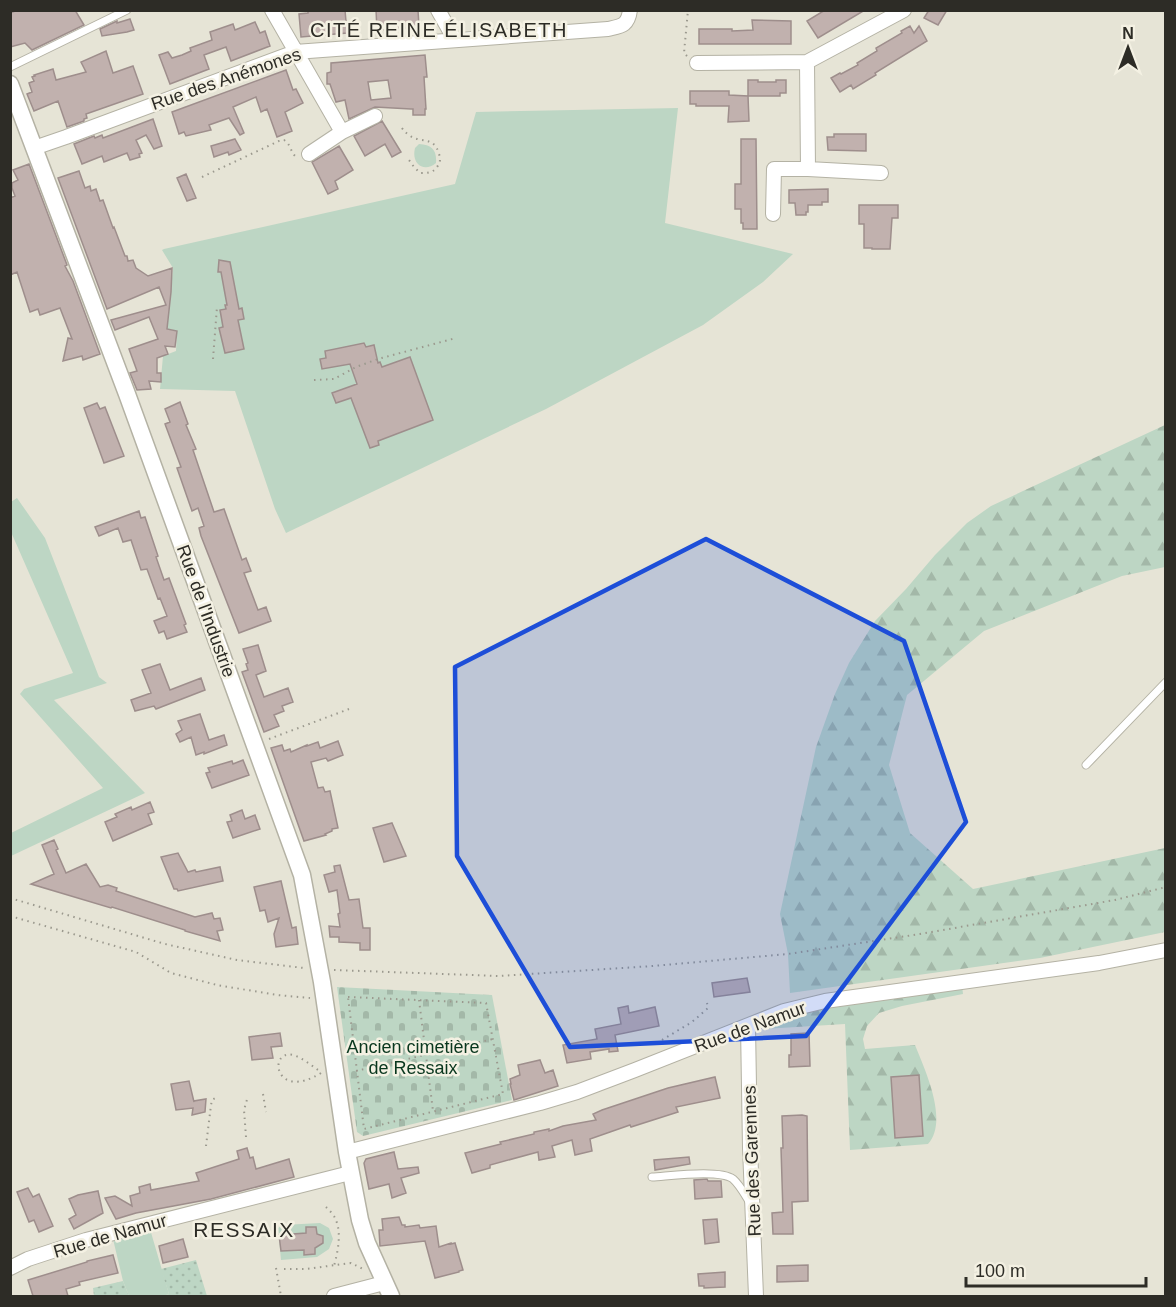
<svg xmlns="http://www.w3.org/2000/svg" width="1176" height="1307" font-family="Arial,sans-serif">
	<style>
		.grass { fill: #bdd6c4 }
		.forest { fill: url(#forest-firs) }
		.cemetery { fill: url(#cemetery-stones) }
		.garden { fill: url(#garden-dots) }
		.building { fill: #c1b1ae; stroke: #9e8e8c; stroke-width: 1.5; fill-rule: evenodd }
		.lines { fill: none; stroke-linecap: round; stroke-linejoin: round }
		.service-casing { stroke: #b4b2a4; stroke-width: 9 }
		.minor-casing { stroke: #b4b2a4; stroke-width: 16 }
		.tertiary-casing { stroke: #b4b2a4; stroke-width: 19 }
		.path { stroke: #9b998e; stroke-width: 2; stroke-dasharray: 1.5 4.5; stroke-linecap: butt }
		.service { stroke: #fff; stroke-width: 7 }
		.minor { stroke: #fff; stroke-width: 14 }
		.tertiary { stroke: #fff; stroke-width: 16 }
		.marked { fill: #1d4ed8; fill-opacity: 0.2; stroke: #1d4ed8; stroke-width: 4.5; stroke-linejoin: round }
		.labels { text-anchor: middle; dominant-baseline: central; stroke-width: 5; stroke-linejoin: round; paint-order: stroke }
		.street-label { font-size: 18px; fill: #2d2c26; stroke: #f4f1e3 }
		.park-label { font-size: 18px; fill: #09371e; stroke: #f4f1e3 }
		.neighbourhood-label { font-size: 20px; letter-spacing: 1.5px; fill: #2d2c26; stroke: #f4f1e3 }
		.quarter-label { font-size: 21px; letter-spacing: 1.5px; fill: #2d2c26; stroke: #f4f1e3 }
	</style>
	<defs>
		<pattern id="forest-firs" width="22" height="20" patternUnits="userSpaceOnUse" patternTransform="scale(1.5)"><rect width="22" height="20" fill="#bdd6c4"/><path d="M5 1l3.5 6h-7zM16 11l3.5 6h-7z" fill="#a3b8a8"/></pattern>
		<pattern id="cemetery-stones" width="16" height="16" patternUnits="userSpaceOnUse" patternTransform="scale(1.5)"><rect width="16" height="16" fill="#bdd6c4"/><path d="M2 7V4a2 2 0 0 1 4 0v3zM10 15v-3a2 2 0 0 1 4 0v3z" fill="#a3b8a8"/></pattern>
		<pattern id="garden-dots" width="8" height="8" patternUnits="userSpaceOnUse" patternTransform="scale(1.5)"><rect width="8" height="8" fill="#bdd6c4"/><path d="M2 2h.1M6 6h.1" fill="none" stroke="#a3b8a8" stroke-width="1.8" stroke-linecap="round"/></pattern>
	</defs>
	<rect width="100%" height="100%" fill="#e6e4d6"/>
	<path class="grass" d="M678 108 665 223 793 254 763 282 703 325 546 409 286 533 275 509 235 391 160 389 163 356 176 351 177 331 167 329 173 268 162 250 164 249 455 184 476 112Z
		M419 144C432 145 437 150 436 163 424 173 411 164 415 148Z
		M17 498 45 538 99 677 107 683 54 700 145 793 11 856V833L103 788 20 694 24 689 73 673 11 532V502Z
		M320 1223 329 1228 333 1239 329 1249 317 1257 281 1260 278 1228 283 1225Z
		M150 1229 169 1294 163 1296H129L123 1281 113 1239Z"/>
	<path class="forest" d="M1165 425V567L1122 576 984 631 907 695 889 765 910 833 973 889 1165 848V932L1040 958 790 993 788 954 780 914 816 747 835 694 849 663 875 621 906 589 935 555 967 523 991 506Z
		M962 985 963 994 902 1006 879 1013 867 1026 863 1039 865 1049 915 1045C925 1070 949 1121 928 1144L850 1150 845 1024 764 1029 772 1019 797 1011Z"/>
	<path class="cemetery" d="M337 987 492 995 512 1100 363 1136 357 1132Z"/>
	<path class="garden" d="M196 1260 207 1296H163L169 1294 161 1269Z
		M123 1281 129 1296H94L93 1288Z"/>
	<path class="building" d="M18 10H75L84 25 32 50 25 43 10 47V13Z
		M308 10H345L347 33 301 37 299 14 308 13Z
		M376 10H418L419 27 377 30Z
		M825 10H865L818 38 807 21Z
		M929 10H947L938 25 924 18Z
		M130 19 134 30 127 32 102 36 100 29 117 21V23Z
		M752 20 791 21V44H699V29H732V31L753 30Z
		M255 22 260 33 265 31 270 46 231 61 226 47 204 55 209 69 170 84 159 55 168 52 172 58 182 55 191 51 190 48 212 40 210 32 233 24 235 30Z
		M910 26 914 33 919 26 927 41 875 73 876 75 853 89 851 85 840 92 831 78 840 73 841 74 858 65 857 63 877 51 876 48 902 33 901 31Z
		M106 51 113 73 133 66 143 94 86 114 87 118 84 119V121L67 127 58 101 34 111 27 94 32 92 29 83 34 81 32 77 35 76 34 75 53 69 56 80 86 72 81 62Z
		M425 55 427 77H424L426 109H425V115H413V109H411L375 107 349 119 345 100 336 102 330 84H327V73L331 72V63ZM388 80 391 98 371 100 368 82Z
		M286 70 293 90 296 89 303 103 285 112 292 131 277 137 267 109 261 112 256 97 233 107 244 133 240 135 229 118 209 125 211 130 186 136 184 132 179 134 172 112Z
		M748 80H758V82H776V80H786V93H780V96H748Z
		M690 91H729V95L748 96 749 121 728 122 729 106H696V104H690Z
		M153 119 162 146 154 149 146 135 136 140 142 153 139 154 140 157 130 160 127 153 104 162 102 156 82 164 74 144 94 136 95 138 102 135 103 138Z
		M382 121 401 152 392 157 385 144 365 156 354 136Z
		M834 134H866V151L828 150 827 137H834Z
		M235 139 241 150 229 155 228 152 214 157 211 146Z
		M741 139H756L757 229H743V223H741V209H735V184H741Z
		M339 146 353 170 335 181 338 189 328 194 312 162Z
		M29 164 67 265 65 266 73 281 100 354 83 360 82 356 63 361 68 338 72 339 60 308 40 315 38 309 30 312 17 272 10 275V198L15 196 12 188V183L18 180 13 170Z
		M79 171 85 188 90 186 91 191 96 189 100 201 103 200 113 228 114 227 125 256H127L128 261 133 260 136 268 148 276 172 268 171 292 167 329 177 331 175 347 165 346 168 354 157 358V373H161V382L149 381 151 389 137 390 130 373 137 371 129 349 158 339 149 317 115 330 111 320 166 305 159 287 107 309 58 178Z
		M186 174 196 198 187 201 177 178Z
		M828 189V202H822V205H808V212H806V215H796L795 203H789V190Z
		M859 205H898V218H892L890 249H872V248H864V224H859Z
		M219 260 230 262 239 309 242 308 244 319 238 320 244 349 225 353 219 328 223 327 220 310 226 309 225 305H227L221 272H218Z
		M364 343 366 347 374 345 378 363 380 362 382 367 410 357 433 420 378 441 379 445 370 448 351 398 336 403 332 393 357 384 350 364 322 369 320 359 326 358 325 351Z
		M180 402 188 424 186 425 196 449 193 450 214 512 224 509 242 560 246 558 251 571 244 573 258 610 266 607 271 621 239 633 201 536 199 528 204 526 198 508 192 511 177 468 181 467 165 424 170 422 165 409Z
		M97 403 100 409 105 407 124 456 104 463 84 408Z
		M139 511 141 518 145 517 158 556 156 557 164 580 169 578 186 624 184 625 187 632 167 639 164 631 159 633 154 621 167 616 160 598 158 599 147 569 141 570 131 540 123 542 118 528 99 536 95 527Z
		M258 645 266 671 256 675 264 697 288 688 293 702 282 706 284 711 274 715 279 726 264 732 242 672 248 670 246 664 248 663 243 649Z
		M160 664 170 690 201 678 205 690 156 709 154 706 135 711 131 700 151 693 142 670Z
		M200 714 209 740 224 735 227 745 204 754V752L196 755 191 737 180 742 176 734 182 730 178 721Z
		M338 741 343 755 328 761 326 758 311 762 318 788 323 787 325 792 330 791 338 828 332 829V831L325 834 326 835 304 841 271 748 282 745 284 751 290 749 291 752 307 745V746L318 742 320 748Z
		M243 760 249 775 212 788 206 773 210 772 208 768 232 761 233 764Z
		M150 802 154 812 148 814 152 824 113 841 105 822 117 817 115 814 131 807 132 810Z
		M242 810 245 819 255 815 260 829 233 838 227 822 232 821 230 815Z
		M392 823 406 856 384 862 373 828Z
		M54 840 58 849 56 850 66 873 86 864 100 887 108 885 117 888 116 891 195 917 212 913 214 919 220 918 223 930 217 931 220 941 185 931V930L112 907 111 908 31 884 54 874 42 845Z
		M178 853 188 872 195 870 196 872 220 867 223 881 178 891 177 889H174L161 857Z
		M340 865 349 900 359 899 363 928H370V950H360V943L339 942V937H330L329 926 340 927 338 914 340 913 337 890 329 892 324 875 335 872 334 866Z
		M281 881 292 928 296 927 298 944 276 947 274 934 279 918 268 922 265 910 260 911 254 887Z
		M747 978 750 992 714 997 712 983Z
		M628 1006 629 1013 655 1007 659 1026 615 1035 618 1051 609 1052V1049L590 1052 591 1059 567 1063 563 1045 597 1039 595 1029 621 1024 618 1008Z
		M280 1033 282 1046 271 1047 273 1058 252 1060 249 1037Z
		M809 1033 810 1066 789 1067V1055H791V1034Z
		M540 1060 545 1073 553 1070 558 1086 514 1100 510 1084H511L510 1079 520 1075 518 1065Z
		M919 1075 923 1136 895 1138 891 1077Z
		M715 1077 720 1098 676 1107 678 1112 631 1127 630 1125 590 1139 592 1151 575 1155 572 1140 552 1146 555 1157 539 1160 538 1152 490 1165V1168L472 1173 465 1153 501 1144 500 1142 534 1134V1132L549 1129V1131L563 1126 596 1120 593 1114 602 1110 668 1088Z
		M189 1081 194 1102V1101L206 1099 205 1112 192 1115 193 1108 176 1110 171 1084Z
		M802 1115 807 1116 808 1201 792 1202 793 1234H773L772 1213 783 1212 781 1148H783L782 1116Z
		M247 1148 250 1158 253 1157 256 1169 289 1159 294 1177 211 1199 136 1213 116 1219 105 1198 115 1196 132 1206 130 1196 140 1193 139 1187 150 1184 151 1190 199 1181 196 1173 239 1159 237 1151Z
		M394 1152 398 1169 418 1167 419 1173 401 1178 406 1193 392 1198 389 1184 369 1189 364 1163 366 1159Z
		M689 1157 690 1164 655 1170 654 1160Z
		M707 1179 708 1181H721L722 1197 695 1199 694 1180Z
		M28 1188 33 1197 39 1194 53 1226 39 1232 34 1220 29 1222 17 1192Z
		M98 1191 103 1213 74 1229 69 1219 76 1215 69 1199 78 1195Z
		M399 1217 402 1225H405V1227L419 1225 420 1228 436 1226 439 1247 451 1243V1244L455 1243 463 1270 459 1271V1272L435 1278 425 1241 380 1246 379 1230H383L382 1219Z
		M717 1219 719 1242 705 1244 703 1220Z
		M306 1227H316L317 1234 323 1236V1243L315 1248V1254L304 1255V1250L281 1251 279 1235 306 1233Z
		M183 1239 188 1257 163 1263 159 1246Z
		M113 1255 118 1273 79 1282 80 1285 66 1289 68 1296H33L28 1280 87 1262V1261Z
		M808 1265V1281L777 1282V1266Z
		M725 1272V1287L704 1288V1286H699L698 1274Z"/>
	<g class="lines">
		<g class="service-casing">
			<path id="service" d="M10 67 127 10
				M1086 765 1166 682
				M652 1177C670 1176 720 1169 733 1179 740 1185 745 1195 750 1203"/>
		</g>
		<g class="minor-casing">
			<path id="minor" d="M272 10 342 132
				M438 10 455 40
				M807 62 808 169
				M697 63 807 62 904 10
				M34 148 66 137 295 52 608 29C621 26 628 26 630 10
				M309 154 342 132 375 116
				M773 214 774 169H808L881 173
				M748 1026 750 1148 756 1296
				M347 1152 540 1103 577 1092 635 1070 784 1011 825 1001 1099 963 1166 950
				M10 1268 28 1259 86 1240 350 1173
				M334 1296 384 1283"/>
		</g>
		<g class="tertiary-casing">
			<path id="tertiary" d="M10 84 127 394 302 875 322 982 347 1152 360 1220 367 1243 391 1296"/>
		</g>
		<path class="path" d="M687 56 684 53 688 10
			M402 128C404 131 406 133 409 135 420 144 434 135 439 154 441 159 440 163 437 167 433 173 427 173 420 173L414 167 409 160
			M202 177 279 141 284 140C292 145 290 154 298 158
			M213 359 217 307
			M314 380 334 379 356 367 378 359 456 338
			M269 739 349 709
			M10 898 165 944 237 960 304 968
			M10 916 136 952 171 973 217 985 277 995 310 998
			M334 970 499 976 653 966 788 954 920 934 1115 900 1166 887
			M348 997 486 1003 503 1094 364 1129Z
			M419 1000 433 1111
			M662 1040 692 1022 708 1008 707 1003
			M356 1071 493 1039
			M321 1073C274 1102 268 1049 293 1055 303 1058 312 1066 321 1072
			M263 1094 266 1112
			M246 1137 244 1110 248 1096
			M206 1146 211 1105 212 1100 217 1097
			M326 1207C329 1210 333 1214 335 1218 342 1232 338 1251 334 1266
			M276 1268 281 1296
			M284 1269H306L351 1263 363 1269
			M304 1296H314"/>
		<use href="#service" class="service"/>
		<use href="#minor" class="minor"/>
		<use href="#tertiary" class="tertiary"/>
	</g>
	<path class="marked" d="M706 539 904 641 966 822 806 1036 570 1047 457 856 455 667Z"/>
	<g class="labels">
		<g class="street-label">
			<text transform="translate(226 79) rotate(-19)">Rue des Anémones</text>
			<text transform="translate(206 611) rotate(70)">Rue de l'Industrie</text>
			<text transform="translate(750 1027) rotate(-20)">Rue de Namur</text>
			<text transform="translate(752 1161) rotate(-92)">Rue des Garennes</text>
			<text transform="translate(110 1236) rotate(-16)">Rue de Namur</text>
		</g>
		<g class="park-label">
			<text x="413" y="1047">Ancien cimetière<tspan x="413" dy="21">de Ressaix</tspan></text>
		</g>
		<g class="neighbourhood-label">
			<text x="439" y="30">CITÉ REINE ÉLISABETH</text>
		</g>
		<g class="quarter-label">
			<text x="244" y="1229">RESSAIX</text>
		</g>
	</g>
	<rect width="1176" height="1307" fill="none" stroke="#2d2c26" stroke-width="24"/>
	<g transform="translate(1128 48)" stroke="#f4f1e3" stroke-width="4.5" paint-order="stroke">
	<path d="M0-4.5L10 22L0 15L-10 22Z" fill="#2d2c26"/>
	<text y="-9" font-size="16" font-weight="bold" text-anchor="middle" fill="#2d2c26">N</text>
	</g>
	<path d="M966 1277v9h180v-9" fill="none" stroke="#2d2c26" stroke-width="3"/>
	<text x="975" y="1277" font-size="18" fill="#2d2c26" stroke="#f4f1e3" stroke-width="4.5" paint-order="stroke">100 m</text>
</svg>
